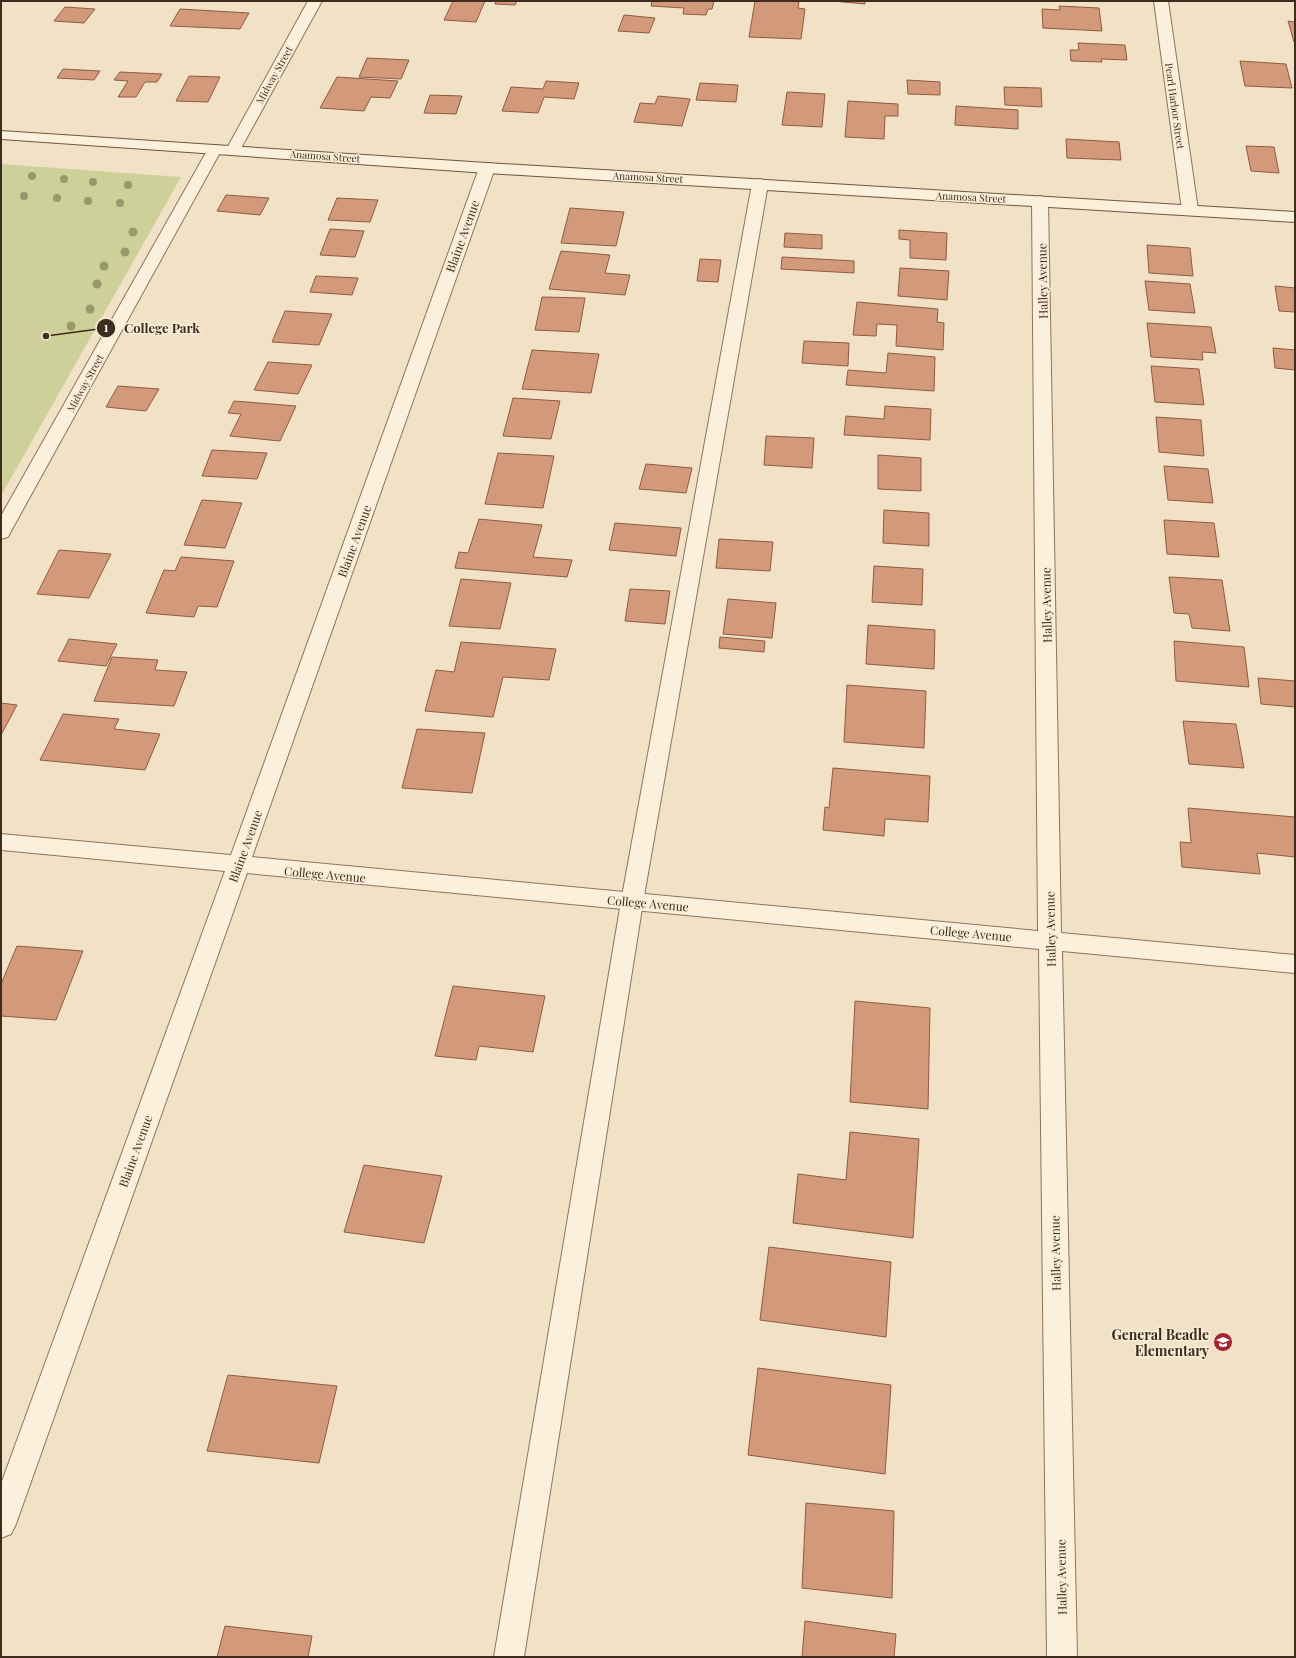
<svg xmlns="http://www.w3.org/2000/svg" width="1296" height="1658" font-family="'Playfair Display',serif">
	<style>
		.green { fill: #cdd199 }
		.building { fill: #d29a7a; stroke: #8f5b3f }
		.lines { fill: none; stroke-linecap: round; stroke-linejoin: round }
		.lane-casing { stroke: #8e745a; stroke-width: 2 }
		.street-casing { stroke: #8e745a; stroke-width: 2 }
		.secondary-casing { stroke: #70553d; stroke-width: 2 }
		.lane { fill: #fbf0db; fill-rule: evenodd }
		.street { fill: #fbf0db; fill-rule: evenodd }
		.secondary { fill: #fbf0db; fill-rule: evenodd }
		.tree { fill: #98986d }
		.labels { text-anchor: middle; dominant-baseline: central; stroke-width: 3; stroke-linejoin: round; paint-order: stroke }
		.far-street-label { font-size: 10px; fill: #3e2c1f; stroke: #f8edd7 }
		.street-label { font-size: 12px; fill: #3e2c1f; stroke: #f8edd7 }
		.near-poi-label { font-size: 14px; font-weight: bold; fill: #3e2c1f; stroke: #f8edd7; text-anchor: end }
		.leader { fill: none; stroke: #3e2c1f; stroke-width: 1.5 }
		.callout-dot { fill: #3e2c1f; stroke: #f8edd7; stroke-width: 1.5 }
		.mark-label { font-size: 12px; text-anchor: middle; font-weight: bold; fill: #fff }
		.callout-label { font-size: 13px; text-anchor: middle; font-weight: bold; fill: #3e2c1f; stroke: #f8edd7; stroke-width: 3; stroke-linejoin: round; paint-order: stroke }
	</style>
	<rect width="100%" height="100%" fill="#f1e2c7"/>
	<path class="green" d="M1 164 181 177 1 496Z"/>
	<path class="building" d="M453 1H485L476 22 444 20Z
		M496 1H517L515 5 495 4Z
		M652 1H714L712 9H708L706 15 683 14 684 8 651 6Z
		M755 1H799L798 8 805 9 801 39 749 37Z
		M832 1H865V4Z
		M1059 6 1099 8 1102 31 1043 28 1042 9 1060 10Z
		M65 7 95 9 84 23 54 21Z
		M180 9 249 13 240 29 170 26Z
		M624 15 655 18 649 33 618 31Z
		M1288 21 1295 22V42H1294Z
		M1078 43 1125 45 1127 60 1101 59 1102 62 1071 61 1070 50H1079Z
		M367 58 409 60 401 79 359 77Z
		M1240 61 1286 64 1292 88 1245 86Z
		M63 69 100 71 94 80 57 78Z
		M120 72 162 74 157 82H145L136 97H118L128 81 114 80Z
		M189 76 220 77 208 102 176 101Z
		M337 77 398 81 390 98 371 97 364 111 320 108Z
		M907 80 940 82V95L908 94Z
		M546 81 579 83 574 99 544 97 538 113 502 111 511 87 543 89Z
		M700 83 738 85 736 102 696 100Z
		M1004 87 1041 88 1042 107 1005 105Z
		M787 92 825 94 822 127 782 125Z
		M430 95 462 96 456 114 424 113Z
		M658 96 690 99 682 126 634 122 640 103 655 104Z
		M848 101 898 104V116H885L884 139 845 137Z
		M956 106 1018 110V129L955 125Z
		M1066 139 1119 142 1121 160 1067 158Z
		M1246 146 1274 147 1279 173 1251 171Z
		M226 195 269 198 260 215 217 211Z
		M337 198 378 200 370 222 328 220Z
		M570 208 624 212 616 246 561 243Z
		M330 229 364 231 355 257 320 255Z
		M899 230 947 233 946 260 910 258V240L899 239Z
		M785 233 822 235V249L784 247Z
		M1147 245 1190 248 1193 276 1149 273Z
		M561 251 610 255 605 273 630 275 625 295 549 289Z
		M782 257 854 261V273L781 269Z
		M700 259 721 260 718 282 697 281Z
		M900 268 949 271 947 300 898 296Z
		M316 276 358 278 352 295 310 292Z
		M1145 281 1190 284 1195 313 1149 310Z
		M1275 286 1295 288V312L1279 311Z
		M542 297 585 298 579 332 535 330Z
		M857 302 938 309 937 322 944 323 943 350 896 346 897 325 877 324 876 336 853 335Z
		M285 311 332 314 319 345 272 342Z
		M1147 323 1211 327 1216 353 1202 352 1203 360 1151 357Z
		M804 341 849 343 848 366 802 363Z
		M1273 348 1295 350V370L1275 368Z
		M532 350 599 354 591 393 522 389Z
		M888 353 935 357 934 391 846 385 848 370 886 373Z
		M268 362 312 365 298 394 254 390Z
		M1151 366 1199 369 1204 405 1155 402Z
		M118 386 159 389 146 411 106 407Z
		M513 398 560 401 551 439 503 436Z
		M234 401 296 406 280 441 230 436 241 414 228 413Z
		M885 406 931 409 930 440 844 435 846 416 884 419Z
		M1156 417 1201 420 1204 456 1159 452Z
		M766 436 814 438 812 468 764 465Z
		M212 450 267 453 257 479 202 476Z
		M498 453 554 456 543 508 485 504Z
		M878 455 921 458V491L878 489Z
		M646 464 692 468 686 493 639 489Z
		M1164 466 1208 469 1213 503 1168 500Z
		M202 500 242 503 225 548 184 545Z
		M884 510 929 513V546L883 543Z
		M479 519 542 525 533 557 572 560 567 577 455 568 459 552 468 553Z
		M1164 520 1214 523 1219 557 1167 554Z
		M615 523 681 528 676 556 609 550Z
		M719 539 773 542 770 571 716 568Z
		M59 550 111 554 89 598 37 594Z
		M181 557 234 561 217 607 198 606 194 617 146 613 164 570 175 571Z
		M874 566 923 569 922 605 872 602Z
		M1169 577 1222 580 1230 631 1192 628 1189 614 1174 613Z
		M461 579 511 583 500 629 449 626Z
		M630 589 670 591 665 624 625 621Z
		M728 599 776 603 772 638 723 634Z
		M868 625 935 630 934 669 866 664Z
		M720 637 765 641 764 652 719 648Z
		M69 639 117 644 106 666 58 661Z
		M1174 641 1244 647 1249 687 1176 681Z
		M461 642 556 649 549 680 503 677 493 717 425 711 436 670 454 672Z
		M112 657 158 660 155 670 187 672 174 706 94 701Z
		M1258 678 1295 681V707L1261 704Z
		M847 685 926 691 924 748 844 742Z
		M1 703 17 705 1 735Z
		M63 714 119 719 114 729 160 734 145 770 40 760Z
		M1183 721 1236 724 1244 768 1189 764Z
		M417 729 485 733 472 793 402 788Z
		M833 768 930 776 928 822 885 819 884 836 823 830 825 807 829 808Z
		M1188 808 1295 817V857L1257 853 1260 874 1182 867 1180 842 1191 843Z
		M17 946 83 951 56 1020 1 1016V984Z
		M453 986 545 996 533 1052 479 1046 476 1060 435 1056Z
		M855 1001 930 1008 928 1109 850 1102Z
		M850 1132 919 1139 913 1238 793 1223 798 1174 846 1180Z
		M364 1165 442 1176 424 1243 344 1232Z
		M769 1247 891 1262 886 1337 760 1320Z
		M758 1368 891 1385 885 1474 748 1455Z
		M228 1375 337 1386 319 1463 207 1451Z
		M806 1503 894 1511 892 1598 802 1588Z
		M805 1621 896 1634 894 1657H802Z
		M225 1626 312 1636 308 1657H217Z"/>
	<g class="lines">
		<g class="lane-casing">
			<path id="lane" d="M760 179 765 181 768 184 643 902 524 1657H494L621 902 752 184 755 181Z"/>
		</g>
		<g class="street-casing">
			<path id="street" d="M308 1H322L240 150 238 153 233 154 228 153 226 150Z
				M1154 1H1168L1198 210 1196 213 1190 215 1184 213 1182 210Z
				M215 145 220 146 222 149 10 533 8 537 1 539V516L208 149 210 146Z
				M487 163 492 165 495 168 252 857 1038 931 1032 201 1035 198 1040 196 1045 198 1048 201 1061 933 1295 955V973L1062 951 1077 1657H1047L1039 949 247 873 16 1524 11 1534 1 1538V1484L225 871 1 850V834L231 855 479 168 482 165Z"/>
		</g>
		<g class="secondary-casing">
			<path id="secondary" d="M1 131 487 163 1295 212V222L487 173 1 139Z"/>
		</g>
		<use href="#lane" class="lane"/>
		<use href="#street" class="street"/>
		<use href="#secondary" class="secondary"/>
	</g>
	<g class="tree">
		<circle cx="32" cy="176" r="4"/>
		<circle cx="64" cy="179" r="4"/>
		<circle cx="93" cy="182" r="4"/>
		<circle cx="128" cy="185" r="4"/>
		<circle cx="24" cy="196" r="4"/>
		<circle cx="57" cy="198" r="4"/>
		<circle cx="88" cy="201" r="4"/>
		<circle cx="120" cy="203" r="4"/>
		<circle cx="133" cy="232" r="4.5"/>
		<circle cx="125" cy="252" r="4.5"/>
		<circle cx="104" cy="266" r="4.5"/>
		<circle cx="97" cy="284" r="4.5"/>
		<circle cx="90" cy="309" r="4.5"/>
		<circle cx="71" cy="326" r="4.5"/>
	</g>
	<defs>
		<g id="school-disc" transform="scale(1)"><circle r="9.5" fill="#a1262d" stroke="#f8edd7"/><path d="M0-5L7-2L0 1L-7-2ZM-4 1L0 2.5L4 1V4Q0 6-4 4Z" fill="#fff"/></g>
	</defs>
	<g fill-rule="evenodd">
		<use href="#school-disc" x="1223" y="1342"/>
	</g>
	<g class="labels">
		<g class="far-street-label">
			<text transform="translate(274 75) rotate(-61)">Midway Street</text>
			<text transform="translate(1175 106) rotate(82)">Pearl Harbor Street</text>
			<text transform="translate(325 156) rotate(4)">Anamosa Street</text>
			<text transform="translate(648 177) rotate(3)">Anamosa Street</text>
			<text transform="translate(971 197) rotate(3)">Anamosa Street</text>
			<text transform="translate(85 383) rotate(-61)">Midway Street</text>
		</g>
		<g class="street-label">
			<text transform="translate(462 236) rotate(-70)">Blaine Avenue</text>
			<text transform="translate(1042 281) rotate(-91)">Halley Avenue</text>
			<text transform="translate(354 541) rotate(-70)">Blaine Avenue</text>
			<text transform="translate(1046 605) rotate(-91)">Halley Avenue</text>
			<text transform="translate(245 846) rotate(-70)">Blaine Avenue</text>
			<text transform="translate(325 874) rotate(5)">College Avenue</text>
			<text transform="translate(648 903) rotate(5)">College Avenue</text>
			<text transform="translate(1050 929) rotate(-91)">Halley Avenue</text>
			<text transform="translate(971 933) rotate(5)">College Avenue</text>
			<text transform="translate(135 1151) rotate(-70)">Blaine Avenue</text>
			<text transform="translate(1055 1253) rotate(-91)">Halley Avenue</text>
			<text transform="translate(1061 1577) rotate(-91)">Halley Avenue</text>
		</g>
		<g class="near-poi-label">
			<text x="1209" y="1334">General Beadle<tspan x="1209" dy="16">Elementary</tspan></text>
		</g>
	</g>
	<path class="leader" d="M46 336L106 328"/>
	<g class="callout-dot">
		<circle cx="46" cy="336" r="4"/>
		<circle cx="106" cy="328" r="10"/>
	</g>
	<g class="mark-label">
		<text x="106" y="332">1</text>
	</g>
	<g class="callout-label">
		<text x="162" y="333">College Park</text>
	</g>
	<rect width="1296" height="1658" fill="none" stroke="#3e2c1f" stroke-width="4"/>
</svg>
